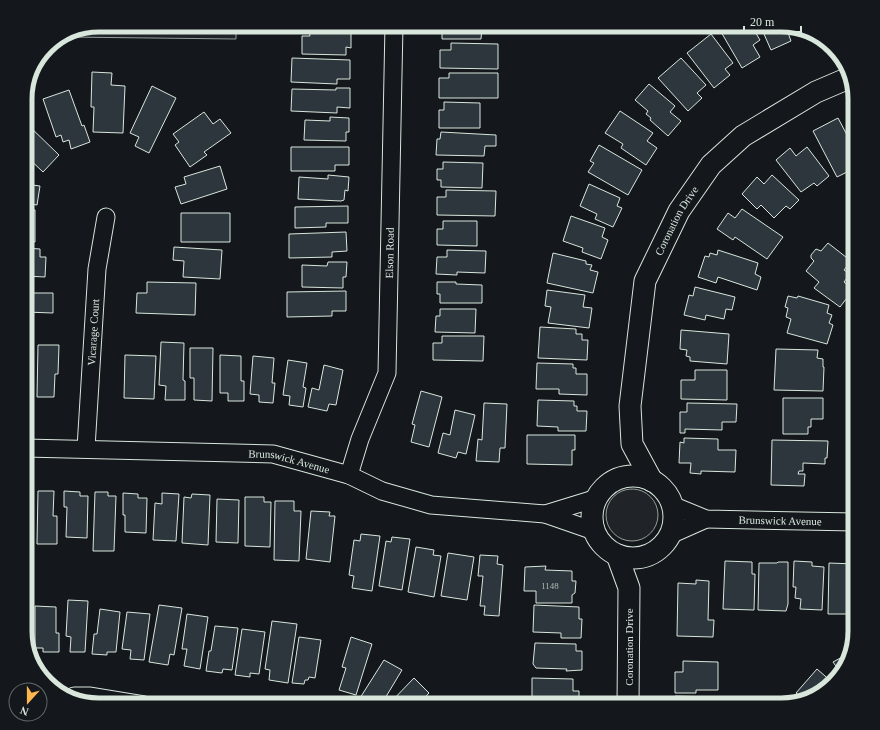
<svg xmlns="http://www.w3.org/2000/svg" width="880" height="730" font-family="Georgia,serif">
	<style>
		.green { fill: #202428; stroke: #939e99 }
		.building { fill: #2c363c; stroke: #d8e6dc }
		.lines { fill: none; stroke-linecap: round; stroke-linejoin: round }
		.minor-casing { stroke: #d8e6dc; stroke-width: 19 }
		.tertiary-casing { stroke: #d8e6dc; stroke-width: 23 }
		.minor { stroke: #14181c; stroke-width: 17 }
		.tertiary { stroke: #14181c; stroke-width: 21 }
		.labels { text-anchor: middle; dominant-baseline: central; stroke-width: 3; stroke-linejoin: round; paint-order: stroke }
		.number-label { font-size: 9px; fill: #adbab4 }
		.street-label { font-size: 11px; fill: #d8e6dc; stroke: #14181c }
		.rim { fill: none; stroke: #d8e6dc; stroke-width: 5 }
	</style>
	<rect width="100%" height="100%" fill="#14181c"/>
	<path class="green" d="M99 25H236V39L67 37Z
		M606 515a26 26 0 1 1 52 0a26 26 0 1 1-52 0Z"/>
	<path class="building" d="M442 25H479V27H482L481 39H442Z
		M717 25H751L760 40 753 45 760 57 742 68Z
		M760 25H782L791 28 787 30 791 41 771 50Z
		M309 30H351V48L346 47V55L302 54V36H310Z
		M711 34 733 63 725 69 730 75 714 88 687 53Z
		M451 43 498 44V69L440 68V50H451Z
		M292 58 350 60V79H337V84L291 82Z
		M681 58 706 85 697 93 702 98 688 111 658 78Z
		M92 72 112 73 111 85 125 86 123 133 93 132 94 107H91Z
		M449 73H498V98H439V78H449Z
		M649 84 675 106 670 112 681 121 668 136 650 120 651 118 646 114 648 111 635 100Z
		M152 86 176 98 149 153 135 146 139 137 130 133Z
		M336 88H350V108L337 107V113L291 111 292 89 336 90Z
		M69 90 82 126 84 125 90 142 71 149 69 140 63 142 61 135 56 137 43 99Z
		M444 102 480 103V128H439V110H444Z
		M620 111 653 133 647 141 657 148 646 165 621 148 623 144 605 133Z
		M204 112 213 124 220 119 231 133 204 152 207 155 190 167 175 145 179 142 173 134Z
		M330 117 349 118V132H346V141L304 140 305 120 330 121Z
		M838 118 855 150V168L837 177 813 131Z
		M25 122 59 155 43 172 25 155Z
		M441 132 496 135V146H485L484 156 436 155 437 139H440Z
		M599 145 642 170 628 195 588 172 594 163 590 161Z
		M291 147H349V165H335V171H291Z
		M807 147 829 176 817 186 814 183 801 192 776 160 790 148 796 156Z
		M443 162 483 163 482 188 441 187V180H437V169H443Z
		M220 166 227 189 181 204 175 187 186 184 184 177Z
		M328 175 349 177 348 191 345 190 344 200 341 201 298 199 299 177 328 179Z
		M772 175 799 200 790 209 786 206 774 218 761 205 757 209 742 194 757 177 764 184Z
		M25 184 40 186 37 205 25 203Z
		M589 184 620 198 617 206 622 208 613 227 595 219 597 214 580 206Z
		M446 190 496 191 495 216 437 215V197H446Z
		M348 206V223H326V227L295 228V207Z
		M742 209 783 237 767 259 735 237 733 240 717 229 728 213 735 218Z
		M25 210H35V242H25Z
		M181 213H230V242H181Z
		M571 216 605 228 602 237 608 240 601 259 582 252 583 248 563 241Z
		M443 221H477V246L437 245V229H443Z
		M346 232 347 251 332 252V257L289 258V234Z
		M855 232V248L848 236Z
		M828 243 851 261 844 270 850 274 844 282 853 290 840 307 814 288 819 282 806 271 814 261 811 258V255L816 249 821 251Z
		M174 247 222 250 220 279 183 277 184 261 173 260Z
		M25 248 40 249V257H46L45 277 25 276Z
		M447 250 486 251 485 273 457 272V275L436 274 437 257H447Z
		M718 250 758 263 755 274 761 277 757 290 718 277 716 283 698 277 705 256 709 257 710 253 717 255Z
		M553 253 586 261V264L592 265 590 270 598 272 593 293 547 283Z
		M328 262H347L346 277H343V288L302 287V265L327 266Z
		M147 282 196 283 195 315 136 313 137 293H147Z
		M437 282H456V284L482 285V303H440V294H437Z
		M25 284H31V293H53V313L25 312Z
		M695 287 735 297 732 310 726 309 724 319 706 315 705 320 684 315 689 295 693 296Z
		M547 290 585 295 583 307 592 308 589 328 548 323 551 307 545 306Z
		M346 291V311H332V316L287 317V292Z
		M788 296 797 298 798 296 829 305 827 313 832 315 829 323 833 325 827 344 787 333 791 319 786 317 788 308 785 307Z
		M440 309H476L475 333 435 332 436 316H440Z
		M540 327 576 329V334H582V340H588L587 360 538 358Z
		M681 330 729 334 727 364 690 361V357L686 356 687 350 680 349Z
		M442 336H484L483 361 433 360V343H442Z
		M161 342 184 343 183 380 185 381V400H165L166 386 159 385Z
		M38 345H59L58 374H55L54 397H37Z
		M190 348H213L212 401 194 400V378H190Z
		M776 349 818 350 817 358 823 359V367H824L823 391 774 390Z
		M25 352H28V377H32V397H25Z
		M125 355 156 356 154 399 124 398Z
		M220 355 241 356V381H244V401H228V393H220Z
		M253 356 274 358 272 383H275L273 403 259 402V395L250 394Z
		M288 360 307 363 303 387 306 388 303 407 289 405 290 396 283 395Z
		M537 363 573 364V368H576V374H587V395L559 394V389H536Z
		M324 365 343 370 336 405 329 404 327 411 308 407 312 388 319 390Z
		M695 370H727V400L681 399V380H695Z
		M421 391 442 397 429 447 411 442 415 425 412 424Z
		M783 398H823V419H811V427H808V434H783Z
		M538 400 574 401V406H577V411H587L586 431H558V427L537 426Z
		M484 403 507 404 505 448H500L499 462 476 461 478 439 482 440Z
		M687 403 737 404 736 422H722V430L685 429V433H680V412H687Z
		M455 410 475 415 466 454 458 452 456 458 438 453 443 433 450 435Z
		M527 435H575V450H572V465L527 464Z
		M684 438 718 439V450H736L735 472 701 471V474L690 473 691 463H679L680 442 684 443Z
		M772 440 828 441 827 458H825V464L803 463V471H799L798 474H805L804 486 771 485Z
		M38 491H54L53 516H57V544H37Z
		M64 491 80 492V496H88L87 538 66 537 67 507H64Z
		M95 492H108V496H116L114 551H93Z
		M123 493 138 494V498H147L146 533 125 532V515H123Z
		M162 493 179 494 176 541 153 540 155 503 162 504Z
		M192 494 210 495 208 545 182 543 184 497 191 498Z
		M25 496H31L29 537 25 536Z
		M245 497H264V502H271L270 547 245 546Z
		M217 499 239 500 238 543 216 542Z
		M275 501H294V511H301L299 561 274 560Z
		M311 511 330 512 329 516H335L330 562 306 559Z
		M361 534 380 536 372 591 352 588 354 576 349 575 354 540 360 541Z
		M392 537 410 539 402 590 379 586 386 541 391 542Z
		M416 547 434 550 433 555 441 556 434 597 408 592Z
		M448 553 474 557 467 600 441 596Z
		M480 555 498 556 497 564 503 565 499 616 484 615 485 606H480L483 576H478Z
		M725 561 752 562V574H755L754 610 723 609Z
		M794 561 812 562V566L824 567 822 610 800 609 801 599 795 598 796 587H793Z
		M778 562H788V604L786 611 758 610 759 563H777Z
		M829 563 855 564V614H828Z
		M546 566 545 570 572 571V581H576L575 593 572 595V603H536V591H524L525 567Z
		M696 580 709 581 708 620H714L713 637 677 636 678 583 696 584Z
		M68 600 88 601 85 652H70L71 637 66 636Z
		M159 605 182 608 174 655 170 654 168 665 149 662Z
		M534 605 579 607V619H582L581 638H561V633L533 632Z
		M35 606 56 607V633H59V652H43V648H35Z
		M25 607H29L28 646 25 636Z
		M100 609 120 612 116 652H107V655L92 654 94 634H97Z
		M127 612 150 614 144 660 130 659 131 650 122 649Z
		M187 614 208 617 200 669 184 666 187 649H182Z
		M272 621 297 624 288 683 269 680 270 670 265 669Z
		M215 626 238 628 232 670 223 669 222 673 206 671 209 651H211Z
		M242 629 265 632 259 674 250 673V677L235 675Z
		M299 637 321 640 315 678 309 677 308 680H305L304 684 292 683Z
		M351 637 372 644 356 695 339 690 346 668 342 667Z
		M535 643 576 644V651H582V670L566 671 567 669 536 668 533 664Z
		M846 655 840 672 833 662Z
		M384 660 402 670 381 705 374 701 372 705 360 698Z
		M683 661 718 662V690H696V693H675V672H683Z
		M817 669 833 683 810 699 804 700 796 693Z
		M414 678 429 693 418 705H388Z
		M532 678 573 679V691H579V705L532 704Z
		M675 696 714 697V705H675Z"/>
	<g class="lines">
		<g class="minor-casing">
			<g id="minor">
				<path id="s1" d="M25 448 273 454 349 475 382 491 431 505 545 514 594 531"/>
				<path id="s2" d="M86 448 97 269 106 217"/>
				<path id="s3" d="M349 475 360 439 387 373 394 25"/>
				<path id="s4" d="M672 505 706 519 855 522"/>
				<path d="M545 514 597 498"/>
				<path d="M670 535 706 519"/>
				<path d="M74 696H89L144 705"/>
			</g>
		</g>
		<g class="tertiary-casing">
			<g id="tertiary">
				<circle cx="633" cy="517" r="41"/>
				<path id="s5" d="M652 481 632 444 630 406 645 281 679 211 711 165 743 136 816 92 851 77"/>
				<path d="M617 555 629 588 628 705"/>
			</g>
		</g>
		<use href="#minor" class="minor"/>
		<use href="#tertiary" class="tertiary"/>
	</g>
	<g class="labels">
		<g class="number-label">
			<text x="550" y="586">1148</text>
		</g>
		<g class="street-label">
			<text stroke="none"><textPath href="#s5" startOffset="274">Coronation Drive</textPath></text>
			<text stroke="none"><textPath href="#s3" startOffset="229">Elson Road</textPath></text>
			<text stroke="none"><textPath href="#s2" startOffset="116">Vicarage Court</textPath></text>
			<text stroke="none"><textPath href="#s1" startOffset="265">Brunswick Avenue</textPath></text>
			<text stroke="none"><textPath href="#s4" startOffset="111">Brunswick Avenue</textPath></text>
			<text transform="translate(629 647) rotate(-90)">Coronation Drive</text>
		</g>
	</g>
	<path d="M0 0H880V730H0ZM99 32H781A67 67 0 0 1 848 99V631A67 67 0 0 1 781 698H99A67 67 0 0 1 32 631V99A67 67 0 0 1 99 32Z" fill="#14181c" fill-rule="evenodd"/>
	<path class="rim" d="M99 32H781A67 67 0 0 1 848 99V631A67 67 0 0 1 781 698H99A67 67 0 0 1 32 631V99A67 67 0 0 1 99 32Z"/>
	<g transform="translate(28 702) rotate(201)"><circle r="19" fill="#14181c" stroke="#626a69"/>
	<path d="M0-3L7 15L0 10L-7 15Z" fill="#ffb74d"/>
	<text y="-6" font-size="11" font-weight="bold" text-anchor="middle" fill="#d8e6dc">N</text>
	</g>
	<path d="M744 26v6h57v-6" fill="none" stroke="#d8e6dc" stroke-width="2"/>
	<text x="750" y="26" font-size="12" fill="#d8e6dc" stroke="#14181c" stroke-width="3" paint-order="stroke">20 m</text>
</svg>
